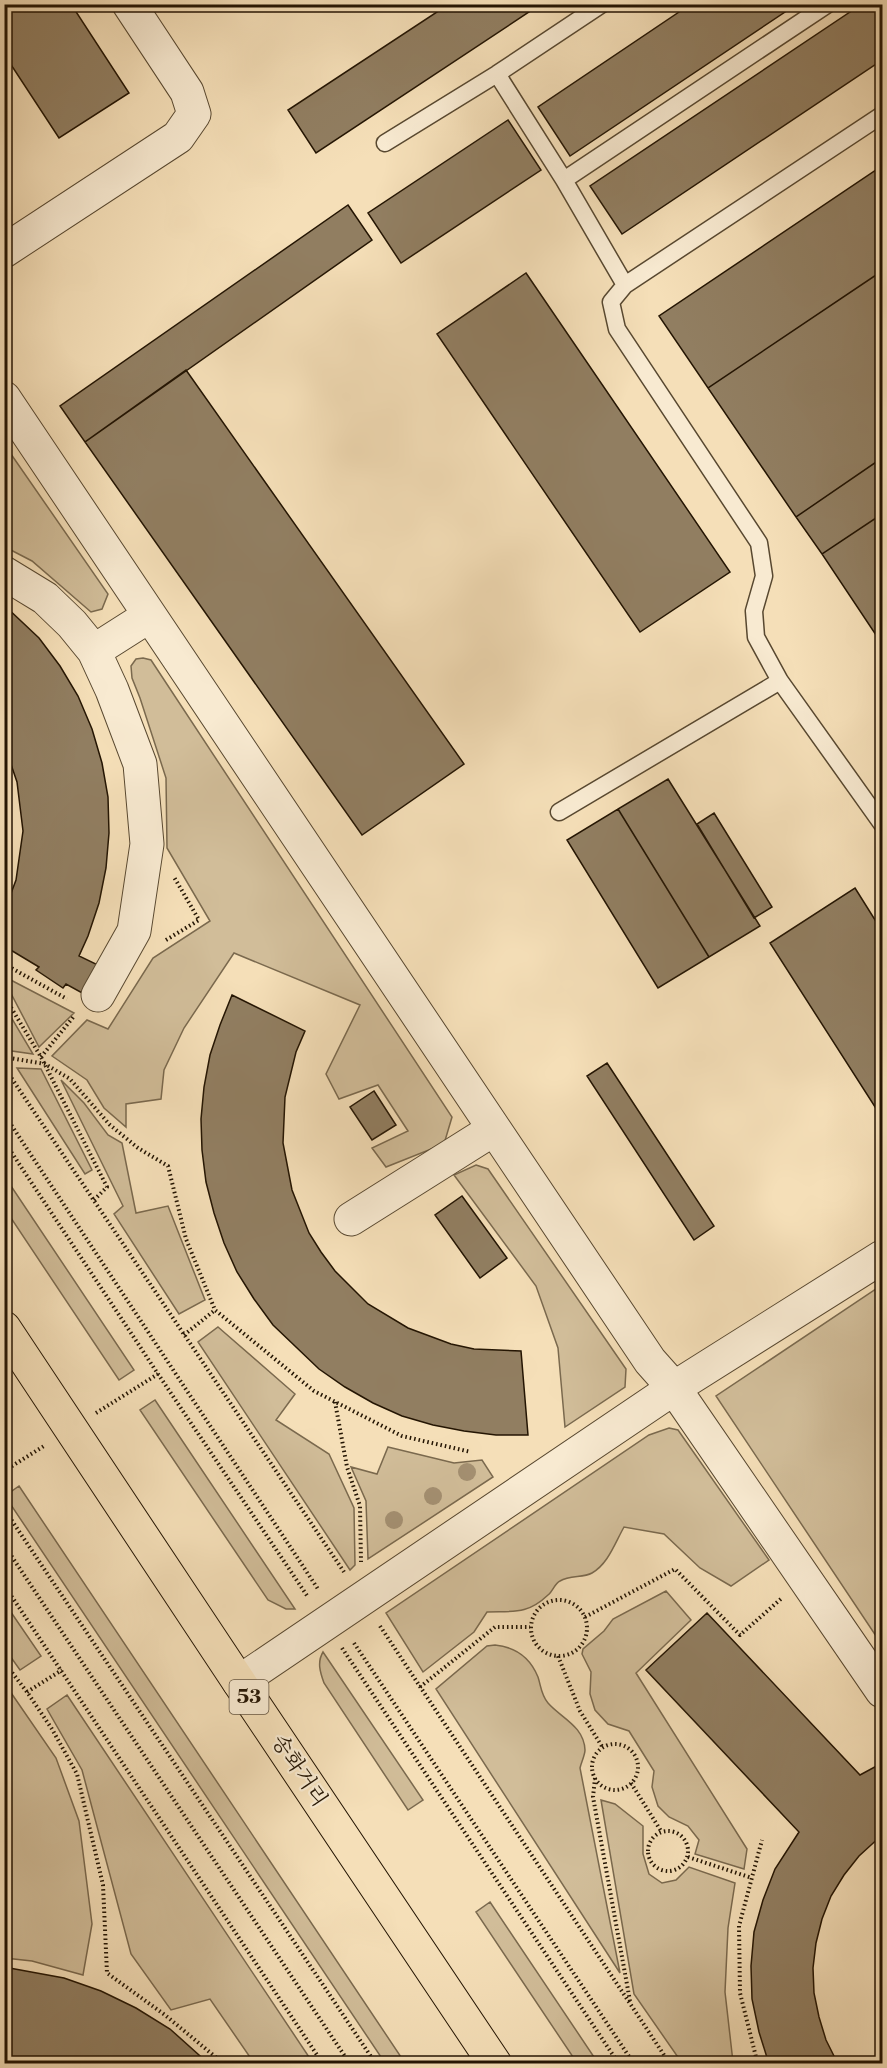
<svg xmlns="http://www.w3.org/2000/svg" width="887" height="2068" font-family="'Libre Bodoni','Noto Serif KR',serif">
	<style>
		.green { fill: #d1bd99; stroke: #7a694e; stroke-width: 1.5 }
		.building { fill: #917e61; stroke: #241503; stroke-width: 1.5 }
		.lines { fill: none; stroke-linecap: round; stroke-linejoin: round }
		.lane-casing { stroke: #584830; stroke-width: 19 }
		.street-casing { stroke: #584830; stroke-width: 35 }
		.primary-casing { stroke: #241503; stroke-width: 35 }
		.path { stroke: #241503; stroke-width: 4; stroke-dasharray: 1.5 3; stroke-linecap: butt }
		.lane { stroke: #f8ead1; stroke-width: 16 }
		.street { stroke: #f8ead1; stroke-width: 33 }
		.primary { stroke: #f5dfb8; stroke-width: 33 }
		.tree { fill: #a49072 }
		.labels { text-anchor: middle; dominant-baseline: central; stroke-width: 4.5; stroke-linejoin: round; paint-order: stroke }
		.shield { fill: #f8ead1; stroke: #645541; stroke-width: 1.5 }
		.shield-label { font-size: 20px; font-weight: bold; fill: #241503 }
		.street-label { font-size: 21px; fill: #241503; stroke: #f8ead1 }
	</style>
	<rect width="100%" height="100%" fill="#f5dfb8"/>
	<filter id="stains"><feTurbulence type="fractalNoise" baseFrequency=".00333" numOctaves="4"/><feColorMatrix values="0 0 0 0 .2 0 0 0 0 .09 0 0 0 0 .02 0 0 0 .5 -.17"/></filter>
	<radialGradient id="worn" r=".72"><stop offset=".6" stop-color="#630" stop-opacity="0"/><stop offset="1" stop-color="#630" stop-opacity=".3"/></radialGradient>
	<path class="green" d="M4 444 108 594 102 609 91 612 32 561 5 547Z
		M143 658 151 660 452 1117 444 1144 386 1167 372 1148 408 1131 378 1085 339 1099 326 1074 360 1005 234 953 184 1028 164 1070 161 1099 126 1104V1127L104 1108 87 1080 52 1056 87 1020 108 1029 153 958 210 921 167 848 166 778 140 698 132 678 131 666 136 659Z
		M5 977 74 1013 39 1047 5 982Z
		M5 1007 33 1054 5 1050Z
		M17 1068 41 1069 92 1170 85 1174Z
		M61 1080 84 1103 108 1135 122 1143 136 1213 168 1206 205 1300 179 1314 114 1214 123 1206Z
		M476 1165 488 1169 626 1369 625 1387 565 1427 558 1348 536 1286 454 1175Z
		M5 1177 134 1370 119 1380 5 1209Z
		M882 1285V1394L879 1397 882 1402V1645L716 1396Z
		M218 1327 295 1394 276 1420 329 1454 354 1508 355 1565 350 1570 198 1342Z
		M155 1400 295 1609H286L268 1600 140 1410Z
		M669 1428 678 1430 769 1560 731 1586 700 1568 664 1534 624 1527C615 1543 608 1564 592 1573 583 1578 570 1575 560 1581 555 1583 553 1591 548 1595 527 1615 513 1611 487 1612L474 1632 423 1672 386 1613 649 1435Z
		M388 1447 454 1463 482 1460 493 1477 368 1559 366 1501 351 1467 377 1474Z
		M19 1486 405 2063H385L5 1496Z
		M666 1591 691 1620 636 1673 747 1849 744 1869 695 1854 699 1840 688 1826 669 1817 658 1806 652 1787 654 1771 629 1731 608 1724 595 1710 590 1694 591 1672 582 1654 583 1649 604 1631 613 1619Z
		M4 1602 41 1656 20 1670 5 1649Z
		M495 1645C515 1647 530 1657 538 1677 541 1686 541 1695 548 1703 561 1718 584 1726 585 1750 585 1755 581 1763 580 1768L620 1973 436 1689 487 1646Z
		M323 1652 423 1800 408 1810 324 1683C320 1672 317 1662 323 1652Z
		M5 1684 56 1758 79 1821 92 1924 83 1975 32 1961 5 1958Z
		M67 1695 313 2063H254L210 1999 171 2010 131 1954 82 1770 47 1709Z
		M601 1800 615 1804 643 1826V1854L649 1874 662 1883 676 1880 689 1867 735 1883 728 1928 725 1992 733 2062 731 2063H682L634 1994Z
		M490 1902 598 2063H577L476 1912Z"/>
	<path class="building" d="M4 4H71L129 93 59 138 4 54Z
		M449 4H541L316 153 288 110Z
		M691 4H797L570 156 538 107Z
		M862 4H882V60L622 234 590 186Z
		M508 120 541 170 401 263 368 213Z
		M882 166V271L708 388 659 316Z
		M348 205 372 240 85 442 60 406Z
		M882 271V458L796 517 708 388Z
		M526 273 730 572 640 632 437 334Z
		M186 370 464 764 362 835 85 442Z
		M882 458V514L822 554 796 517Z
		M882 514V644L822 554Z
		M4 605 39 638 60 666 78 696 92 729 102 763 108 797 109 833 106 868 99 903 88 936 79 956 100 966 84 994 66 984 63 988 36 970 39 967 4 946V912L16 880 23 831 17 782 4 744Z
		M668 779 760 926 709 957 618 809Z
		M618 809 709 957 658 988 567 840Z
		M714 813 772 907 754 918 697 824Z
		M855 888 882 931V1107L877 1110 770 943Z
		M232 995 305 1031 296 1052 285 1097 283 1143 292 1190 309 1233 321 1252 335 1271 368 1304 408 1328 451 1344 474 1349 521 1351 528 1435H496L464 1431 433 1425 402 1416 373 1403 345 1387 319 1369 273 1325 254 1299 237 1272 224 1243 214 1213 206 1182 202 1150 201 1119 204 1087 210 1055 220 1025Z
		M607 1063 714 1226 694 1240 587 1076Z
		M374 1091 396 1125 372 1140 350 1107Z
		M462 1196 507 1258 480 1278 435 1215Z
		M707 1613 860 1775 882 1763V1835L859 1856 844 1875 831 1896 822 1919 816 1943 813 1968 814 1993 819 2017 826 2040 838 2064H769L759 2032 752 1999 751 1966 754 1932 763 1900 775 1869 799 1832 646 1670Z
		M4 1967 64 1978 101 1991 136 2008 170 2029 209 2064H45L4 2055Z"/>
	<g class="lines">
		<g class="lane-casing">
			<path id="lane" d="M497 74 564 180 625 285 611 302 617 329 759 543 764 576 754 611 756 637 780 681 882 824
				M385 143 497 74 602 4
				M564 180 828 4
				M625 285 882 115
				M559 812 780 681"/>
		</g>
		<g class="street-casing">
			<path id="street" d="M4 251 178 137 194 114 187 92 129 4
				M4 398 650 1361 674 1388 882 1691
				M4 573 45 598 72 624 94 651 112 690 140 764 147 844 134 931 98 995
				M94 651 149 616
				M351 1219 494 1129
				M239 1682 674 1388 882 1257"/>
		</g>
		<g class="primary-casing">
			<path id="primary" d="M4 1328 239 1682 495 2064"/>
		</g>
		<path class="path" d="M166 940 199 920 174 877
			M4 964 67 999
			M4 996 41 1057 107 1187 94 1200
			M4 1057 45 1064 70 1079 110 1125 138 1148 168 1166 186 1239 215 1310 314 1391 402 1436 471 1452
			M41 1057 75 1015
			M4 1067 344 1572
			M4 1114 318 1589
			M4 1141 158 1374 308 1597
			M184 1335 215 1310
			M335 1402 347 1467 360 1506 361 1562
			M96 1413 158 1374
			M4 1471 44 1446
			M4 1509 376 2064
			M4 1545 350 2064
			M4 1585 323 2064
			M531 1628a28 28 0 1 1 56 0a28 28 0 1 1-56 0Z
			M585 1617 675 1569 740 1635 782 1598
			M380 1626 670 2064
			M354 1643 634 2064
			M342 1648 619 2064
			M558 1656 580 1711 603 1748
			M4 1662 27 1692 52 1729 77 1774 103 1885 107 1973 165 2015 224 2064
			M420 1687 495 1627H530
			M27 1692 62 1670
			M592 1767a23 23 0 1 1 46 0a23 23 0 1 1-46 0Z
			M595 1778 593 1797 630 2001
			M631 1783 661 1831
			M648 1851a20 20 0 1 1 40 0a20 20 0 1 1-40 0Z
			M688 1857 752 1878
			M747 2064 756 2057
			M760 2064 756 2057 740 1993 739 1926 762 1840"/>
		<use href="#lane" class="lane"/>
		<use href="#street" class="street"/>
		<use href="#primary" class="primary"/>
	</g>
	<g class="tree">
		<circle cx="467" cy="1472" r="9"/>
		<circle cx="433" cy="1496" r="9"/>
		<circle cx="394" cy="1520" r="9"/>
	</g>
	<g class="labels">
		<rect class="shield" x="229.5" y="1680" width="39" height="34" rx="4.5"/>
		<g class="shield-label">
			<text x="249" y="1697">53</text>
		</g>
		<g class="street-label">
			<text transform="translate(299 1771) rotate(56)">송화거리</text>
		</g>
	</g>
	<rect width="887" height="2068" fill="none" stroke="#f5dfb8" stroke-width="24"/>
	<rect x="6" y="6" width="875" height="2056" fill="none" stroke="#241503" stroke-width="3"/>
	<rect x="12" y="12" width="863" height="2044" fill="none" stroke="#241503" stroke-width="1.5"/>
	<rect width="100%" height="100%" filter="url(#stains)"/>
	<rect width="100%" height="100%" fill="url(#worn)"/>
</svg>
